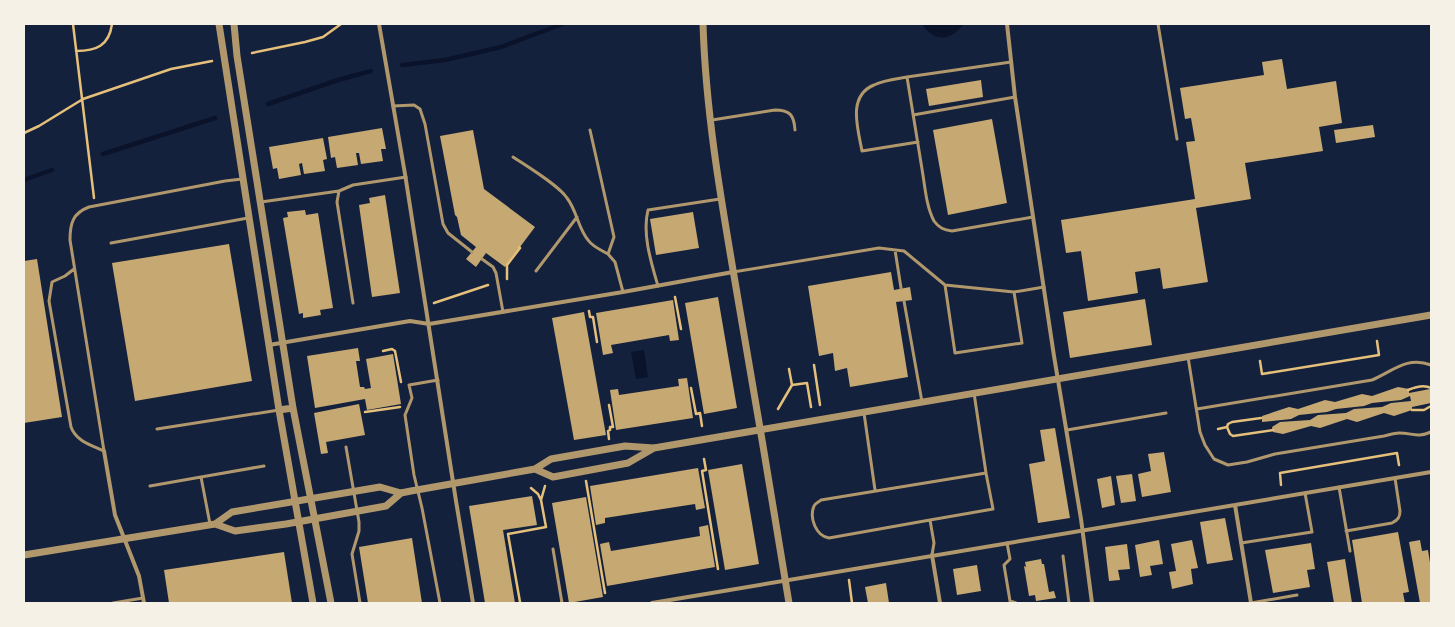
<svg xmlns="http://www.w3.org/2000/svg" width="1455" height="627" font-family="'Alegreya Sans',sans-serif">
	<style>
		.water { fill: #0b132b }
		.lines { fill: none; stroke-linecap: round; stroke-linejoin: round }
		.stream { stroke: #0b132b; stroke-width: 4.5 }
		.building { fill: #c6a872 }
		.path { stroke: #e5c07b; stroke-width: 2.5 }
		.service { stroke: #b1986c; stroke-width: 3 }
		.minor { stroke: #b1986c; stroke-width: 4 }
		.tertiary { stroke: #b1986c; stroke-width: 7 }
	</style>
	<rect width="100%" height="100%" fill="#14213d"/>
	<path class="water" d="M922 24H964C951 41 934 43 922 24Z
		M644 350 648 377 636 379 631 352Z"/>
	<g class="lines">
		<path class="stream" d="M402 65 445 60 501 47 562 24
			M268 104 338 80 371 71
			M103 154 215 118
			M24 180 52 170"/>
	</g>
	<path class="building" d="M1282 59 1287 89 1336 81 1342 123 1319 127 1323 151 1245 163 1251 199 1196 208 1208 282 1163 289 1160 268 1135 272 1138 293 1088 301 1081 251 1066 253 1061 220 1195 199 1186 142 1195 141 1191 118 1185 119 1180 88 1264 75 1262 62Z
		M981 80 983 97 929 106 926 89Z
		M992 119 1007 203 948 215 933 130Z
		M1373 125 1375 137 1336 143 1334 130Z
		M382 128 386 149H381L383 161 361 164 359 153H356L358 165 337 168 335 157 331 158 328 137Z
		M473 130 484 189 535 227 505 267 486 253 476 267 466 259 476 247 461 235 457 217 455 215 440 136Z
		M323 138 327 159 323 160 325 171 304 174 302 163 299 164 301 175 279 179 277 168 273 169 269 147Z
		M385 195 400 293 372 297 359 205 370 203 369 198Z
		M305 210 306 215 318 213 333 308 320 310 321 315 303 318V313L299 314 283 218 288 217 287 212Z
		M693 212 699 248 656 255 650 219Z
		M229 244 252 381 135 401 112 263Z
		M37 259 62 417 24 423V261Z
		M891 272 894 290 910 287 912 300 896 302 908 377 850 387 847 368 835 371 833 353 819 356 808 286Z
		M718 297 737 408 704 414 685 303Z
		M1145 299 1152 345 1070 358 1063 312Z
		M673 300 679 340 670 341 669 335 611 345 613 353 603 355 596 313Z
		M584 312 606 435 574 440 552 318Z
		M358 348 360 361H356L360 387H364L365 389 371 388 366 359 393 354 401 404 367 410 365 399 315 408 307 356Z
		M687 378 693 418 616 430 610 390 618 389 619 395 679 386 678 379Z
		M1398 387 1409 389V393L1430 389 1431 403 1412 407V410L1394 416 1384 413 1357 422 1347 419 1320 428 1311 426 1283 434 1273 432 1272 427 1280 422 1310 420 1318 415 1346 413 1354 409 1382 407 1391 403 1411 401 1410 396 1401 400 1372 403 1364 406 1336 409 1327 412 1299 415 1291 419 1262 422V416L1289 407 1298 409 1325 400 1335 402 1362 394 1372 396Z
		M359 404 365 435 326 442 328 453 321 454 314 413Z
		M1055 428 1070 518 1038 523 1029 464 1045 461 1040 430Z
		M1164 452 1171 492 1142 497 1138 474 1151 471 1148 454Z
		M742 464 759 564 725 570 708 470Z
		M698 468 705 508 696 510 695 504 605 518V523L596 525 590 486Z
		M1132 474 1136 501 1121 503 1116 476Z
		M1111 476 1115 505 1102 508 1097 479Z
		M532 496 537 525 503 530 515 603H485L469 506Z
		M586 497 603 597 569 603 552 503Z
		M1225 518 1233 560 1207 564 1200 522Z
		M708 525 715 567 607 586 600 544 609 542 611 551 700 536 699 527Z
		M1398 532 1409 592 1403 593 1405 603H1362L1352 540Z
		M412 538 422 603H368L359 547Z
		M1159 540 1163 564 1150 566 1152 575 1140 577 1135 545Z
		M1192 540 1198 568 1191 569 1193 584 1172 589 1169 572 1176 571 1171 544Z
		M1420 540 1422 551 1428 550 1431 569V603H1420L1409 542Z
		M1311 543 1315 569 1307 570 1310 587 1273 593 1265 550Z
		M1127 544 1130 569 1118 570 1120 580 1109 581 1105 547Z
		M284 552 292 603H169L164 570Z
		M1041 559 1042 564H1044L1049 592 1054 591 1056 598 1036 601 1035 595 1029 596 1024 566 1026 567 1025 562Z
		M1345 559 1352 603H1334L1327 562Z
		M977 565 981 591 957 595 953 569Z
		M886 583 889 603H868L865 587Z"/>
	<g class="lines">
		<path class="path" d="M73 24 94 198
			M76 51C96 51 109 46 112 24
			M252 53 305 42 323 37 341 24
			M24 133 39 126 83 99 171 69 212 61
			M507 279V265L520 248 519 247
			M675 297 681 329
			M434 303 488 285
			M589 311 590 317H593L597 342
			M383 351 392 349 395 351 401 382
			M1260 361 1262 374 1379 355 1377 341
			M814 365 820 405
			M792 385 807 383 811 407
			M691 388 696 414 700 413 702 426
			M1408 390C1415 387 1424 384 1431 388
			M778 409 792 385 789 369
			M1412 410H1424L1431 406
			M365 412 400 407
			M1227 427 1230 434 1233 436 1273 430
			M1218 429 1227 427 1228 424 1232 422 1261 418
			M609 439 608 431 610 430V427H613L609 405
			M704 459 706 470 702 471 718 569
			M586 481 605 593
			M1281 485 1280 473 1397 453 1399 465
			M531 488 538 494 541 500 545 486
			M849 580 852 603
			M520 602 508 534 546 527 541 500"/>
		<path class="service" d="M1158 24 1177 139
			M907 77 1011 62
			M393 106 414 105 420 109 425 124 443 224 448 233 472 252
			M913 115 1015 97
			M712 120 775 110C790 110 794 115 795 130
			M590 130 614 237 608 254 615 262 623 292
			M918 142 862 151C858 129 847 96 874 85 884 80 896 79 907 77 912 108 917 139 922 169 925 186 926 206 934 221 939 228 944 230 952 231L1033 217
			M513 157C528 167 558 185 567 198 577 211 578 228 588 240 593 247 601 250 608 254
			M261 202 339 191
			M111 243 248 218
			M895 250 901 288
			M482 259 493 267 496 273 503 312
			M74 269 65 276 52 282 49 301 71 427C76 441 91 445 104 451
			M536 271 577 217
			M733 272 879 248 904 251 945 285 1014 292
			M945 285 955 353 1022 343 1014 292 1044 287
			M658 286C651 262 642 234 648 210L720 199
			M904 301 922 402
			M353 303 337 202 339 191 353 185 406 177
			M1188 357 1200 432 1205 445 1214 459 1228 465 1247 462 1275 454 1384 436C1389 435 1394 433 1399 433 1413 433 1417 438 1431 432
			M438 380 409 385 412 398 405 415 414 475 422 508 440 603
			M974 393 986 473
			M1197 409 1372 380C1393 371 1407 356 1431 365
			M864 413 875 490
			M157 429 279 410
			M1067 430 1166 413
			M346 447 359 522V531L352 554 360 603
			M104 451 70 240C70 223 73 213 89 207L225 181 242 179
			M201 477 264 466
			M150 486 201 477 210 524
			M1339 487 1350 551
			M930 520 993 509 986 473 821 500C819 502 815 503 814 506 809 518 816 536 829 538L930 520 934 543 932 555
			M1346 531 1392 523C1398 520 1400 517 1400 511L1395 478
			M1007 543 1010 559 1004 565 1010 601 1016 603
			M1241 543 1312 532 1305 493
			M553 549 562 603
			M1063 556 1069 603
			M113 603 143 598
			M1251 603 1297 595"/>
		<path class="minor" d="M379 24 405 174 456 501 473 603
			M1007 24 1015 97 1054 356 1081 519 1092 603
			M269 345 410 321 429 324 623 292 733 272
			M104 451 115 515 139 576 144 603
			M1235 505 1251 603
			M932 555 940 603
			M652 603 1431 472"/>
		<path class="tertiary" d="M219 24 279 410 313 603
			M234 24 237 56 293 408 331 603
			M703 24C706 121 724 216 740 311 757 408 773 506 789 603
			M279 410 293 408
			M535 469 553 477 628 463 654 448
			M215 524 235 531 286 524 386 506 401 493
			M24 555 215 524 232 512 380 487 401 493 411 491 535 469 551 459 625 446 654 448 1431 315"/>
	</g>
	<rect width="1455" height="627" fill="none" stroke="#f6f1e7" stroke-width="50"/>
</svg>
